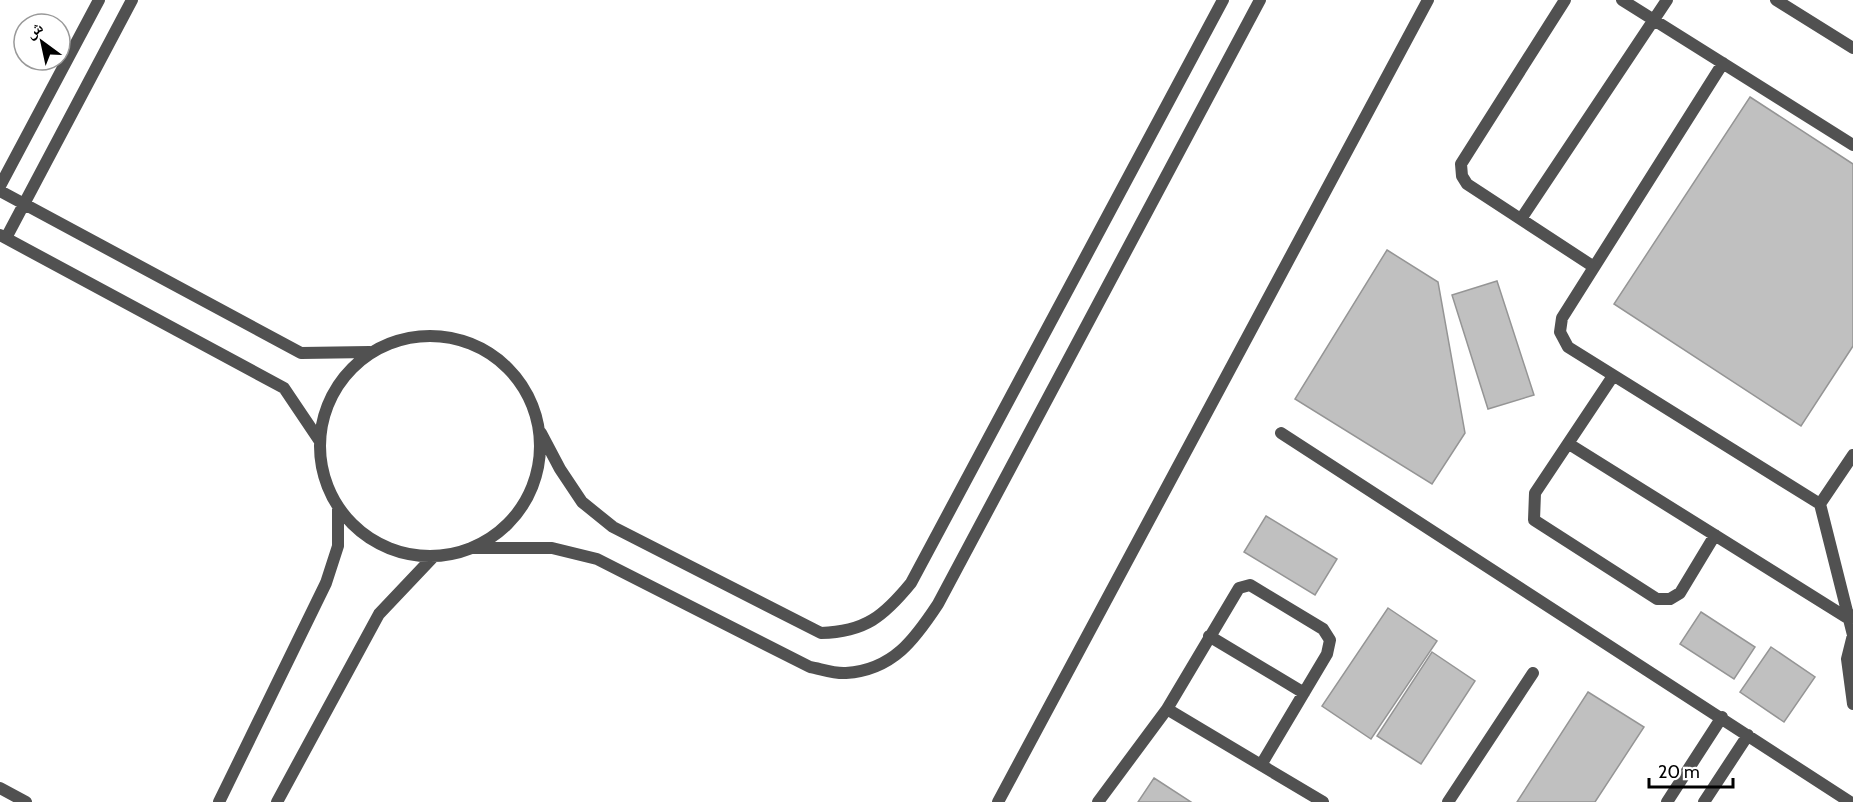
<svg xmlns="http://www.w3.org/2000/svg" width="1853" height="802" font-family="Cabin,'Noto Naskh Arabic',sans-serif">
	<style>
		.building { fill: #c0c0c0; stroke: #959595; stroke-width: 1.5 }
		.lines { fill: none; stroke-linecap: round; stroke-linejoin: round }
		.service { stroke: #515151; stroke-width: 12 }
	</style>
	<rect width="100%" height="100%" fill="#fff"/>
	<path class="building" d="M1750 97 1853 164V346L1801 426 1614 304Z
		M1387 250 1438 282 1465 433 1432 484 1295 399Z
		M1497 281 1534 395 1488 409 1452 295Z
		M1266 516 1337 559 1315 595 1244 552Z
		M1388 608 1437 641 1371 739 1322 706Z
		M1701 612 1755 647 1734 679 1680 644Z
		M1771 647 1815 677 1784 722 1740 692Z
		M1432 652 1475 681 1421 764 1377 736Z
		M1588 692 1644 727 1595 802H1517Z
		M1154 778 1191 802H1138Z"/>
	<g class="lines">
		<path class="service" d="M1565 0 1461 164 1462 176 1467 184 1594 267
			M1622 0 1853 145
			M1776 0 1853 48
			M1723 63 1562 318 1560 332 1568 347 1820 504 1853 635 1847 659 1853 704
			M0 186 99 0
			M0 191 301 353 370 352
			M1521 219 1667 0
			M0 235 284 388 319 440
			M6 238 132 0
			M320 446a110 110 0 1 1 220 0a110 110 0 1 1-220 0Z
			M1613 376 1535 493 1534 520 1657 599H1670L1680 593 1715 535
			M541 433 560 469 582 502 613 527 821 633C865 632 884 616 911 583L1223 0
			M1281 433 1850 802
			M1569 444 1849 619 1851 615
			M1820 504 1853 455
			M473 548H552L597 559 810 667C821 669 835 674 846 673 893 670 915 639 938 604L1260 0
			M1209 636 1304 693
			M1167 709 1323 802
			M0 788 26 802
			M219 802 326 583 338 546V509
			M277 802 379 614 433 557
			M998 802 1428 0
			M1098 802 1167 709 1239 588 1250 585 1323 629 1330 640 1327 654 1261 765
			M1448 802 1533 673
			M1667 802 1722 717
			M1704 802 1748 735"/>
	</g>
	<g transform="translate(42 42) rotate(327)"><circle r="28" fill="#ffffff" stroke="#999999" stroke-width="1.5"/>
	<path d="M0-4.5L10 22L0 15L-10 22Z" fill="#000000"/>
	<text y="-9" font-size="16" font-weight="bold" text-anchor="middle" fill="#000000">ش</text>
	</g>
	<path d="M1649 778v9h84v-9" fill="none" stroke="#000000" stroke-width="3"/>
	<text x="1658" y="778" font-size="18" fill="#000000" stroke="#ffffff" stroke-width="4.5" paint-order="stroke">20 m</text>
</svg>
